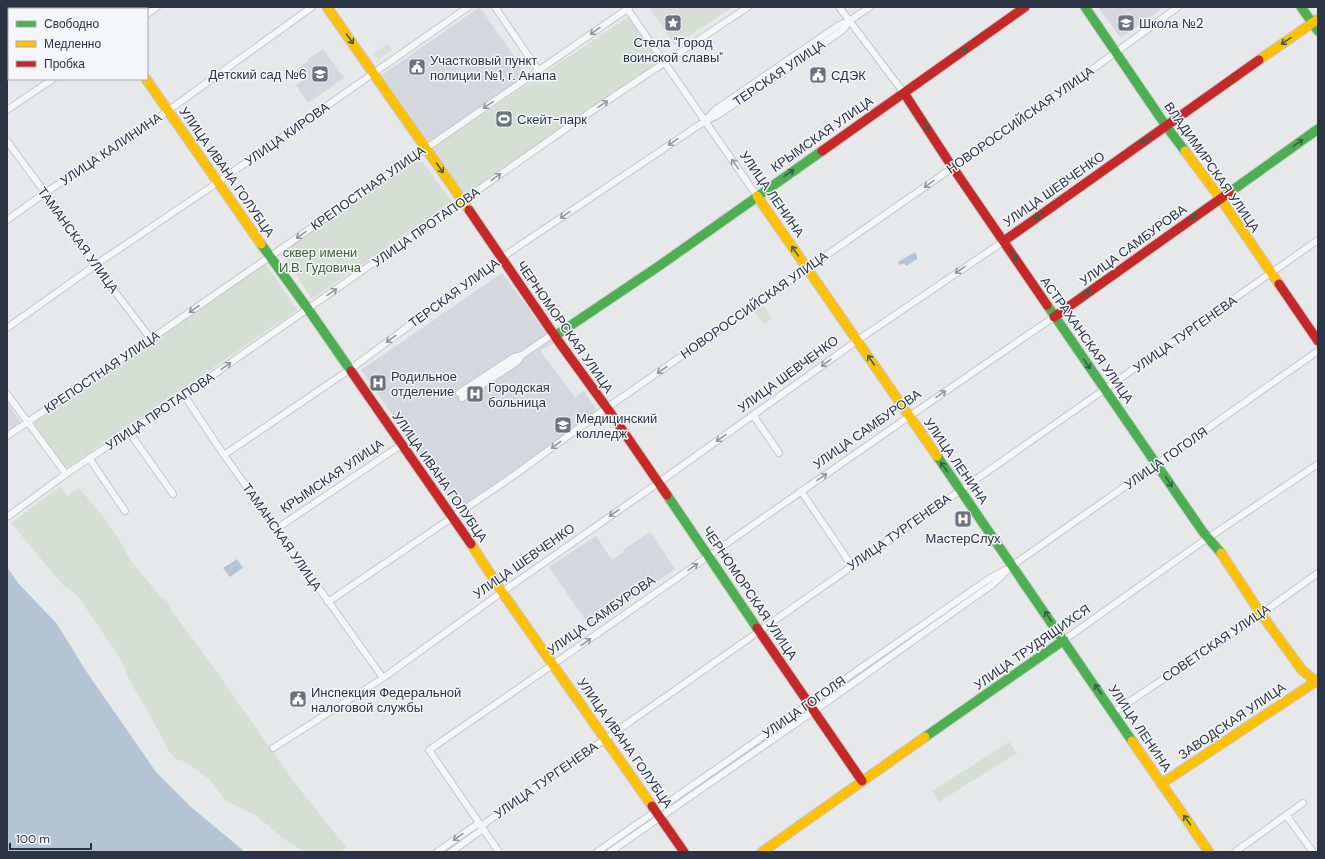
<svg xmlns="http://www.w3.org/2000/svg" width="1325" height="859" font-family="'DM Sans',sans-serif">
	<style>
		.built { fill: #d4d7dd }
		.green { fill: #d6ded6 }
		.water { fill: #b4c4d5 }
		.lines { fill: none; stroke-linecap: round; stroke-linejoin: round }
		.street-casing { stroke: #c4c6c8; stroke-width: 8 }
		.fast-casing { stroke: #c4c6c8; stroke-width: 11 }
		.slow-casing { stroke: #c4c6c8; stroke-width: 11 }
		.jam-casing { stroke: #c4c6c8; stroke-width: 11 }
		.street { stroke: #f5f6f7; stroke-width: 6 }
		.fast { stroke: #4caf50; stroke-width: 9 }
		.slow { stroke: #ffc107; stroke-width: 9 }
		.jam { stroke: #c62828; stroke-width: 9 }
		.oneway { stroke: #90959e }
		.oneway2 { stroke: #375f49 }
		.labels { text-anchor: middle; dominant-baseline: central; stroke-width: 3; stroke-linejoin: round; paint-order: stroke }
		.poi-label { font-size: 13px; fill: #2b3445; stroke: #f4f6f9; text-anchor: start }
		.street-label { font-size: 13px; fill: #2b3445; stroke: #f4f6f9 }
		.park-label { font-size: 13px; fill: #3f6138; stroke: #f4f6f9 }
	</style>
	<rect width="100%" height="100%" fill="#e6e8ea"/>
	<path class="built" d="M480 7 527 75 429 143 382 75Z
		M1098 7H1164L1121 38Z
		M323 49 344 78 308 103 296 85 303 80 296 70 308 61V59Z
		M502 273 554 343 540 351 575 397 584 391 598 412 458 509 361 370Z
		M7 402 21 423 7 432Z
		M650 532 675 569 590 627 549 567 596 536 612 560 624 552 623 550Z"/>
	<path class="green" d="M649 7H733L675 45Z
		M628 17 661 62 463 195 431 149Z
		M388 44 392 50 378 59 374 54Z
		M419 157 452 202 312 299 281 252Z
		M265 263 297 310 66 469 31 422Z
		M762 303 771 318 764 325 753 309Z
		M61 486 67 496 79 488 102 515 117 536 131 561 160 596 169 603 171 610 204 654 294 782 346 847 340 852H305L284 839 255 815 226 801 210 780 186 762 176 759 168 750 158 730 129 679 123 663 78 596 63 585 11 523Z
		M991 578 994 582 828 699 825 695Z
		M798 713 801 717 667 812 664 808Z
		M1009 742 1017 753 939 802 932 791Z"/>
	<path class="water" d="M915 252 917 256V259L906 266 904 263 900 265 898 262Z
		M237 559 243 568 230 577 223 568Z
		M7 567 18 583 57 624 86 671 156 772 191 807 245 852H7Z"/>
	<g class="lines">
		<g class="street-casing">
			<path id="street" d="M495 7 538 70
				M626 7 757 196
				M839 7 904 93
				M147 14 157 7
				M7 110 53 79
				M707 119 715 110 839 25 849 21 870 7
				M7 141 52 202 90 259 151 339
				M7 220 45 193 162 115 312 7
				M7 328 104 259 211 187 468 7
				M459 393 514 357 522 355 553 334
				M7 394 66 474
				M184 395 224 455 383 678
				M462 398 517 362 522 355
				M753 415 779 453
				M129 432 173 494
				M7 436 151 339 630 7
				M224 455 349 370 501 258 705 121 718 115 843 30 849 21
				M89 458 125 511
				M801 491 852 566
				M7 517 66 474 190 391 571 125 748 7
				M276 529 401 445
				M328 602 513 476 601 412 1057 95 1178 7
				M1064 640 1202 542 1318 464
				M1114 712 1261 614 1318 573
				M273 748 383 678 502 592 658 483 858 340 1004 241
				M1286 815 1313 852
				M481 826 1318 240
				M437 852 479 823
				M451 852 483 829
				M499 852 429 750C639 606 845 459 1054 317
				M597 852 990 578 1005 570
				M610 852 814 711 993 584 1013 565 1318 351
				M1235 852 1303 803"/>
		</g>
		<g class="fast-casing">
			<path id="fast" d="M1085 7 1166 126 1185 151
				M1301 7 1318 31
				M1230 192 1318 129
				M261 244 308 309 351 371
				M1047 305 1203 532 1221 553
				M555 336 659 266 822 151
				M937 456 1132 741
				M667 495 757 628
				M925 737 1064 640"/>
		</g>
		<g class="slow-casing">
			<path id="slow" d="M97 7 99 9
				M327 7 469 210
				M1259 60 1318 19
				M146 79 261 244
				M1185 151 1220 198 1279 284
				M757 196 937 456
				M471 544 502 592 652 806
				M1221 553 1261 614 1302 670 1318 683
				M1132 741 1209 852
				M1161 784 1318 680
				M762 852 925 737"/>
		</g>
		<g class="jam-casing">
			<path id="jam" d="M904 93 947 159 1047 305
				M822 151 1025 7
				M469 210 559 342 612 415 667 495
				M1004 241 1259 60
				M1279 284 1318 341
				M1054 317 1230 192
				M351 371 471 544
				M757 628 862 781
				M652 806 684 852"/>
		</g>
		<use href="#street" class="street"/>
		<use href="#fast" class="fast"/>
		<use href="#slow" class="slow"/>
		<use href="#jam" class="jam"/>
	</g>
	<defs><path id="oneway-shaft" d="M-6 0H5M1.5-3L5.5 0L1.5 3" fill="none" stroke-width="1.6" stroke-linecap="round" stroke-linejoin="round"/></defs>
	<g class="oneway">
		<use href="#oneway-shaft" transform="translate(595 31) rotate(145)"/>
		<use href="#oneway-shaft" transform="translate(603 104) rotate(-34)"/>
		<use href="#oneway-shaft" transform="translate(488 105) rotate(145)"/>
		<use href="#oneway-shaft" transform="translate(673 142) rotate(146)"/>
		<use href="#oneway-shaft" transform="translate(735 164) rotate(-125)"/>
		<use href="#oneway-shaft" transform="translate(496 177) rotate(-35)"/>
		<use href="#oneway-shaft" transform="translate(929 184) rotate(145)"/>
		<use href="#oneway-shaft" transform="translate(565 215) rotate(146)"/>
		<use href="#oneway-shaft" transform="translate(301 235) rotate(145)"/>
		<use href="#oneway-shaft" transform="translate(960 270) rotate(146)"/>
		<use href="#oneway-shaft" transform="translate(332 292) rotate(-34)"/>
		<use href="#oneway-shaft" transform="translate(194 309) rotate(145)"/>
		<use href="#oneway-shaft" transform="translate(391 339) rotate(144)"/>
		<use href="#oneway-shaft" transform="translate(826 363) rotate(144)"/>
		<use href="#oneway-shaft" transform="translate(226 366) rotate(-35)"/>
		<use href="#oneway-shaft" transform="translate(662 370) rotate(145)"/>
		<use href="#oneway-shaft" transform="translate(941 394) rotate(-34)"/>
		<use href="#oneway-shaft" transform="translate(721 438) rotate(145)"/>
		<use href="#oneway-shaft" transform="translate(556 445) rotate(144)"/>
		<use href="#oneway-shaft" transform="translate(822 477) rotate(-35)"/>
		<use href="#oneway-shaft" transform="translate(614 513) rotate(145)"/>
		<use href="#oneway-shaft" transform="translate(693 567) rotate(-35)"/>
		<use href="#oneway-shaft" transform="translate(586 642) rotate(-35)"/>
		<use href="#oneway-shaft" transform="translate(458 837) rotate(145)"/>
	</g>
	<g class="oneway2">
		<use href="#oneway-shaft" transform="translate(350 39) rotate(54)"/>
		<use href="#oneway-shaft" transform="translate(1286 41) rotate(145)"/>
		<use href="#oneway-shaft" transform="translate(963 51) rotate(-35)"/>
		<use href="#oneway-shaft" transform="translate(926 125) rotate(58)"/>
		<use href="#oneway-shaft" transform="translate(1146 140) rotate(145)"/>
		<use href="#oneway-shaft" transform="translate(1298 143) rotate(-35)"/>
		<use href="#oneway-shaft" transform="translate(440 168) rotate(55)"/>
		<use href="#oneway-shaft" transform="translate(789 173) rotate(-35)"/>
		<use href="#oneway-shaft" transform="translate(1039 215) rotate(144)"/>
		<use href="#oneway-shaft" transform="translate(1192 218) rotate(-36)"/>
		<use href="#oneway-shaft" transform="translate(795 251) rotate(-125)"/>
		<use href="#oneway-shaft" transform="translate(1014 256) rotate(56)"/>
		<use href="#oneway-shaft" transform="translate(1086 294) rotate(-36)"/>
		<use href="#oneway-shaft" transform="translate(871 360) rotate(-124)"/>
		<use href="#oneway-shaft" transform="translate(1087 364) rotate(55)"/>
		<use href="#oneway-shaft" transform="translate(944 467) rotate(-125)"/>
		<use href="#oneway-shaft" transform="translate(1169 482) rotate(56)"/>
		<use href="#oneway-shaft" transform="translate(1048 616) rotate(-124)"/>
		<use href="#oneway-shaft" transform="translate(1098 689) rotate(-124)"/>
		<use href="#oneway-shaft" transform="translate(1187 820) rotate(-125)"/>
	</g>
	<defs>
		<g id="sight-square" transform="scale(0.9)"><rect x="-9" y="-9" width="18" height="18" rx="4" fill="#6c737f" stroke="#f4f6f9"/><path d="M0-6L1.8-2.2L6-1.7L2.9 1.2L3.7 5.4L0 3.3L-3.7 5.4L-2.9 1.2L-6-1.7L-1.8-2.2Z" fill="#fff"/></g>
		<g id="school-square" transform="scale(0.9)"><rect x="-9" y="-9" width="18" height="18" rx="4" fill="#6c737f" stroke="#f4f6f9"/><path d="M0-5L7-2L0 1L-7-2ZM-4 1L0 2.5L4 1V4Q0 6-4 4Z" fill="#fff"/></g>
		<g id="civic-square" transform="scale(0.9)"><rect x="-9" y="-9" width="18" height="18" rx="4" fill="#6c737f" stroke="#f4f6f9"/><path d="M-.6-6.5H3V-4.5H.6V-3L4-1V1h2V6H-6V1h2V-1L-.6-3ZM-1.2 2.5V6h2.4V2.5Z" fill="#fff"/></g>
		<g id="stadium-square" transform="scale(0.9)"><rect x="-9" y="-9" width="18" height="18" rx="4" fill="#6c737f" stroke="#f4f6f9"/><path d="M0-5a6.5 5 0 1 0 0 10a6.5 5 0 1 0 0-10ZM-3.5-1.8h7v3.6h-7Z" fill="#fff"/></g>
		<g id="hospital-square" transform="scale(0.9)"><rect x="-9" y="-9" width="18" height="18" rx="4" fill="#6c737f" stroke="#f4f6f9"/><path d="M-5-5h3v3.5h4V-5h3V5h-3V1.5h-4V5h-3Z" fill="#fff"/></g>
		<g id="university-square" transform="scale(0.9)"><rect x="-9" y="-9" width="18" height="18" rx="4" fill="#6c737f" stroke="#f4f6f9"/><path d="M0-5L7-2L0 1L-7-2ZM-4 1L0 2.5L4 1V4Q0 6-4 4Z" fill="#fff"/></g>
	</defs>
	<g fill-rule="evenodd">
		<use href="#sight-square" x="673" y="23"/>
		<use href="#school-square" x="1126" y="23"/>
		<use href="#civic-square" x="417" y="67"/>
		<use href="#school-square" x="320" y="74"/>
		<use href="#civic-square" x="818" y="75"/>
		<use href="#stadium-square" x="504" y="119"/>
		<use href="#hospital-square" x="378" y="383"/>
		<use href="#hospital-square" x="475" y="394"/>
		<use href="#university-square" x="563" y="425"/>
		<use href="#hospital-square" x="963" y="519"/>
		<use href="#civic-square" x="298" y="699"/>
	</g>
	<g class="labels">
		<g class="poi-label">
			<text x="1139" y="23">Школа №2</text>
			<text x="673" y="42" text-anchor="middle">Стела "Город<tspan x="673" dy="15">воинской славы"</tspan></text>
			<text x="430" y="60">Участковый пункт<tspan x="430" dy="15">полиции №1, г. Анапа</tspan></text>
			<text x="307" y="74" text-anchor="end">Детский сад №6</text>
			<text x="831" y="75">СДЭК</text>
			<text x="517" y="119">Скейт-парк</text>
			<text x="391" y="376">Родильное<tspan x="391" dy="15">отделение</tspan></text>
			<text x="488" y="387">Городская<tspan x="488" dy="15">больница</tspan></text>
			<text x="576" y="418">Медицинский<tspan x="576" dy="15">колледж</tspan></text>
			<text x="963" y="538" text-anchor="middle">МастерСлух</text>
			<text x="311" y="692">Инспекция Федеральной<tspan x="311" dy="15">налоговой службы</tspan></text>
		</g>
		<g class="street-label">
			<text transform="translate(779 73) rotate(-34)">ТЕРСКАЯ УЛИЦА</text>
			<text transform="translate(1020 120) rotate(-35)">НОВОРОССИЙСКАЯ УЛИЦА</text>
			<text transform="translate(287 134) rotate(-35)">УЛИЦА КИРОВА</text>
			<text transform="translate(822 134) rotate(-35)">КРЫМСКАЯ УЛИЦА</text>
			<text transform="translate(111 149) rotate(-34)">УЛИЦА КАЛИНИНА</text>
			<text transform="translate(1212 167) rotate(55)">ВЛАДИМИРСКАЯ УЛИЦА</text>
			<text transform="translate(227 172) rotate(55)">УЛИЦА ИВАНА ГОЛУБЦА</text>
			<text transform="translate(368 188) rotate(-35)">КРЕПОСТНАЯ УЛИЦА</text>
			<text transform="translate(1054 189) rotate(-35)">УЛИЦА ШЕВЧЕНКО</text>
			<text transform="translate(772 194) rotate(55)">УЛИЦА ЛЕНИНА</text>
			<text transform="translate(426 227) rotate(-35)">УЛИЦА ПРОТАПОВА</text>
			<text transform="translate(78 240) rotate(54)">ТАМАНСКАЯ УЛИЦА</text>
			<text transform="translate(1133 245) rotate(-36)">УЛИЦА САМБУРОВА</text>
			<text transform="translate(454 293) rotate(-36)">ТЕРСКАЯ УЛИЦА</text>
			<text transform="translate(754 305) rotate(-35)">НОВОРОССИЙСКАЯ УЛИЦА</text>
			<text transform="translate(565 327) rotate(55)">ЧЕРНОМОРСКАЯ УЛИЦА</text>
			<text transform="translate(1185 334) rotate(-35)">УЛИЦА ТУРГЕНЕВА</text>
			<text transform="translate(1087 340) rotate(55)">АСТРАХАНСКАЯ УЛИЦА</text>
			<text transform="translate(102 372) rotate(-34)">КРЕПОСТНАЯ УЛИЦА</text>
			<text transform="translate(788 374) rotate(-36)">УЛИЦА ШЕВЧЕНКО</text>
			<text transform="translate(160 411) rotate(-34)">УЛИЦА ПРОТАПОВА</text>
			<text transform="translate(867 429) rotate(-35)">УЛИЦА САМБУРОВА</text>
			<text transform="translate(1166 458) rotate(-35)">УЛИЦА ГОГОЛЯ</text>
			<text transform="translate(956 461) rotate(55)">УЛИЦА ЛЕНИНА</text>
			<text transform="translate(332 476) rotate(-34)">КРЫМСКАЯ УЛИЦА</text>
			<text transform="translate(440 477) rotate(55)">УЛИЦА ИВАНА ГОЛУБЦА</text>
			<text transform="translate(899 532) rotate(-35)">УЛИЦА ТУРГЕНЕВА</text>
			<text transform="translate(282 537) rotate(55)">ТАМАНСКАЯ УЛИЦА</text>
			<text transform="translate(524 561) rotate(-35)">УЛИЦА ШЕВЧЕНКО</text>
			<text transform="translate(750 593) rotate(56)">ЧЕРНОМОРСКАЯ УЛИЦА</text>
			<text transform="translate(601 615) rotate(-35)">УЛИЦА САМБУРОВА</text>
			<text transform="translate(1216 643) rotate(-34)">СОВЕТСКАЯ УЛИЦА</text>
			<text transform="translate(1032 647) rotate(-35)">УЛИЦА ТРУДЯЩИХСЯ</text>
			<text transform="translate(804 707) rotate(-35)">УЛИЦА ГОГОЛЯ</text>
			<text transform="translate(1232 721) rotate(-34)">ЗАВОДСКАЯ УЛИЦА</text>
			<text transform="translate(1140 728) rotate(56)">УЛИЦА ЛЕНИНА</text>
			<text transform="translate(625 743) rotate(55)">УЛИЦА ИВАНА ГОЛУБЦА</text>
			<text transform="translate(546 780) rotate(-35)">УЛИЦА ТУРГЕНЕВА</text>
		</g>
		<g class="park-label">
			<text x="320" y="252">сквер имени<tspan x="320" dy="15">И.В. Гудовича</tspan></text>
		</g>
	</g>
	<rect width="1325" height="859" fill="none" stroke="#2b3445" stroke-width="16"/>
	<rect x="8" y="8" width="140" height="72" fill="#f4f6f9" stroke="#a4a8b1"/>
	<rect x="16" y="21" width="20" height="6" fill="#4caf50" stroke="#a4a8b1"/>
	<text x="44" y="28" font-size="12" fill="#2b3445">Свободно</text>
	<rect x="16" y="41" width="20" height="6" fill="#ffc107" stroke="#a4a8b1"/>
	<text x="44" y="48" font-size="12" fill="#2b3445">Медленно</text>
	<rect x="16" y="61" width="20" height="6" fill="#c62828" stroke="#a4a8b1"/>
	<text x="44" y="68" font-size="12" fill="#2b3445">Пробка</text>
	<path d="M10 843v6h81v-6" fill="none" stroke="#2b3445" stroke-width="2"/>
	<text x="16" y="843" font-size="12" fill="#2b3445" stroke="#f4f6f9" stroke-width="3" paint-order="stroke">100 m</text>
</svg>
